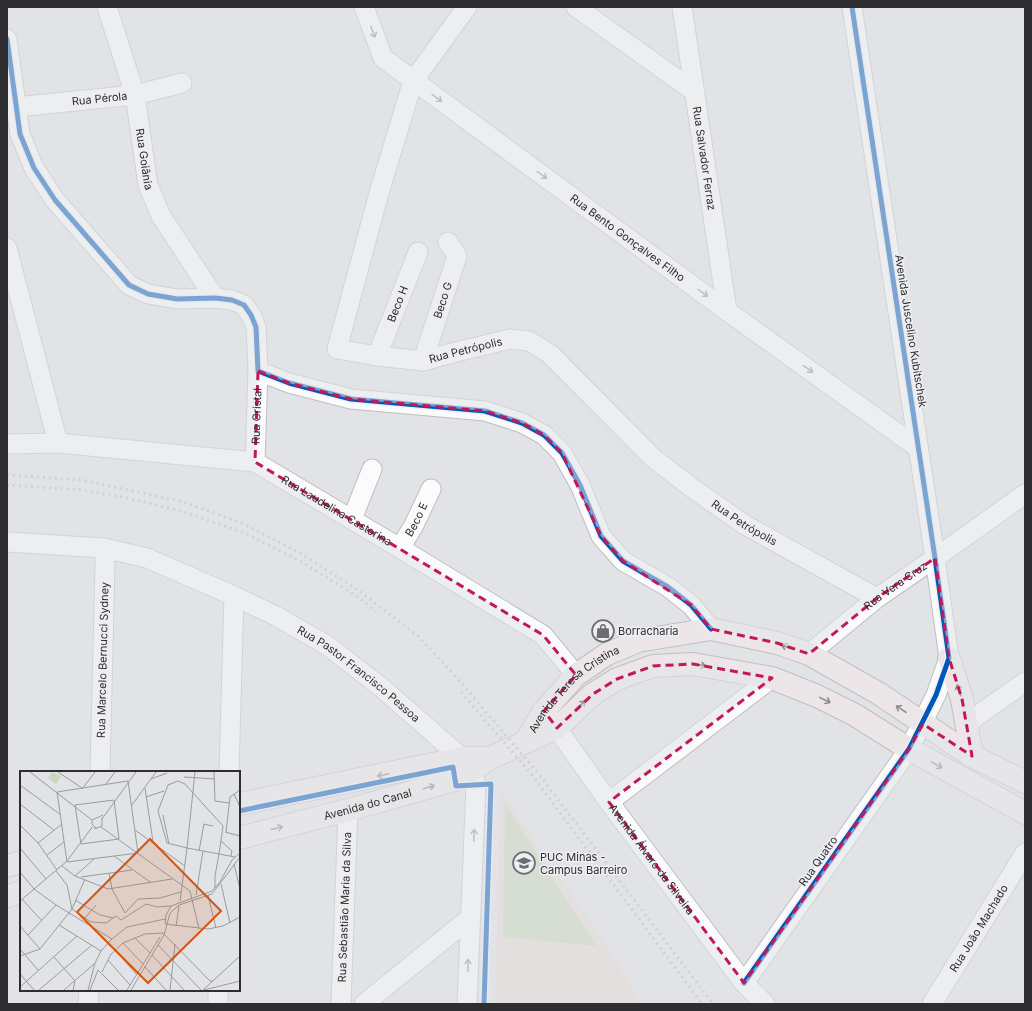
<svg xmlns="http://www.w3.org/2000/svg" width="1032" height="1011" font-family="Inter,sans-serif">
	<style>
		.education { fill: #e6dad6 }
		.green { fill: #c8d7bd }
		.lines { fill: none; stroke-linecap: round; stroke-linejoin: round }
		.minor-casing { stroke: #bebfc2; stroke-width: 21 }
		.major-casing { stroke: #bfbfc1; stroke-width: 24 }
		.minor { stroke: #fbfbfb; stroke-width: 19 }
		.major { stroke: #ece6e8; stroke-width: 22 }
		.rail { stroke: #bbbbbc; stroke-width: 3; stroke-dasharray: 2 4; stroke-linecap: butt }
		.cycleway-casing { stroke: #eeeff5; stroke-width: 8 }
		.cycleway { stroke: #0057b8; stroke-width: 5 }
		.oneway { stroke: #949496 }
		.oneway2 { stroke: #8d8a8c }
		.marked { fill: none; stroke: #c2185b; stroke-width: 3; stroke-dasharray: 8 5; stroke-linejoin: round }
		.labels { text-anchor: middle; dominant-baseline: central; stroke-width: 3; stroke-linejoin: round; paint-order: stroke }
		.street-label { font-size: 11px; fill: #2e2e30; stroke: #eeeff5 }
		.poi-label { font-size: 11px; fill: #2e2e30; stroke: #eeeff5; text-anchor: start }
		.inset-road { fill: none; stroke: #9a9b9e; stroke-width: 1 }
		.view { fill: #d55510; fill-opacity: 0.15; stroke: #d55510; stroke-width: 2 }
		.inset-edge { fill: none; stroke: #2e2e30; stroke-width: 2 }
	</style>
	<rect width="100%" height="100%" fill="#e2e3e7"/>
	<path class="education" d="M500 790 600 936 643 1004H495Z"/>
	<path class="green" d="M505 804 596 946 503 937Z"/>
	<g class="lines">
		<g class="minor-casing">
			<g id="minor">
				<path id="s1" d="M107 7 135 95 148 185 161 216 215 298"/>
				<path id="s2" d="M364 7 383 58 727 311 918 448"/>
				<path id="s3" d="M467 7 413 81 379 193 337 349 377 356 423 361 456 352 510 339 529 341 550 354 653 458 695 490 745 525 877 598"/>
				<path d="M576 7 695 92"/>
				<path id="s4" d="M682 7 727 311"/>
				<path d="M7 39 20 134 34 168 55 200 129 285 148 294 177 299 215 298 232 300 244 305 251 315 256 327 258 371 289 383 351 399 485 411 522 423 544 435 562 453 580 485 601 536 623 561 668 587 691 605 711 629"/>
				<path id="s5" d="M16 107 135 95 182 83"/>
				<path d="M7 248 58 443"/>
				<path id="s6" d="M377 356 418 252"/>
				<path id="s7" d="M423 361 457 256 448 242"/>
				<path id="s8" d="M7 444 58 443 255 462 393 544 543 635 576 675"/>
				<path id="s9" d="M255 462 258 371"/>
				<path d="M352 519 372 469"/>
				<path id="s10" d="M7 542 104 548 147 558 234 596 276 616 328 646 382 688 462 758 472 770 476 785 467 1004"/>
				<path id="s11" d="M400 548 414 525 431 489"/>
				<path id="s12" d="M809 654 877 598 935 558 1025 494"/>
				<path id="s13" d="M548 716 609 802 744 983 765 1004"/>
				<path d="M967 723 1025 682"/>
				<path id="s14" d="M100 772 105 564 104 548"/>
				<path d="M229 772 234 596"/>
				<path d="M609 802 772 678"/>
				<path d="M744 983 909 749 936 695 949 658 935 558 852 7"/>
				<path d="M88 1004 89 990"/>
				<path d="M218 1004V990"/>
				<path id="s15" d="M341 1004 348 810"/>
				<path d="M364 1004 470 918"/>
				<path id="s16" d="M932 1004 1025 853"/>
			</g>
		</g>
		<g class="major-casing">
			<g id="major">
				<path d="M949 658 962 699 972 756"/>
				<path id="s17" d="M526 741 544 711 576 675 607 654 638 641 711 629 777 643 809 654 878 693 972 756 1025 782"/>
				<path d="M239 804 462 758H490"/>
				<path id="s18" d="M239 838 348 810 455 780 472 770 490 758 557 728 593 694 617 679 653 666 693 664 772 678 817 696 855 715 909 749 1025 813"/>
				<path d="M7 866 21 862"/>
				<path d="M7 896 21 893"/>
			</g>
		</g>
		<use href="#minor" class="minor"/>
		<use href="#major" class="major"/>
		<path class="rail" d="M7 475 81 480 184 502 244 524 300 553 358 590 418 636 457 678 538 773 713 1004
			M7 485 82 490 127 498 181 511 245 533 300 561 355 595 376 611
			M461 692 532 775 702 1004"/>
		<g class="cycleway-casing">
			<path id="cycleway" d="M7 39 20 134 34 168 55 200 129 285 148 294 177 299 215 298 232 300 244 305 251 315 256 327 258 371 289 383 351 399 485 411 522 423 544 435 562 453 580 485 601 536 623 561 668 587 691 605 711 629
				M239 811 453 767 456 786 491 784 484 1004
				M744 983 909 749 936 695 949 658 935 558 852 7"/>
		</g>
		<use href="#cycleway" class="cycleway"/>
	</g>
	<defs><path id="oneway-shaft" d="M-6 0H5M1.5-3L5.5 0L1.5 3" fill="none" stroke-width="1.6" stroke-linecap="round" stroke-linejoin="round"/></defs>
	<g class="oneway">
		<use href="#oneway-shaft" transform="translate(373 32) rotate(69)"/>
		<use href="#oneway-shaft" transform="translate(437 98) rotate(36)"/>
		<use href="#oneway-shaft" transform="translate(542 175) rotate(36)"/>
		<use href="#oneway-shaft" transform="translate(703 293) rotate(36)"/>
		<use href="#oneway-shaft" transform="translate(808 369) rotate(36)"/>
		<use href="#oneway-shaft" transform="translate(474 835) rotate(-87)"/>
		<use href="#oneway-shaft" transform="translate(468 965) rotate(-88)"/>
	</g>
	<g class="oneway2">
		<use href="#oneway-shaft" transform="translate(787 647) rotate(-160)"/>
		<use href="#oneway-shaft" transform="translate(700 665) rotate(10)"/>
		<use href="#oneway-shaft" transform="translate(959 690) rotate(-108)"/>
		<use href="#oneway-shaft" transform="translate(825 700) rotate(26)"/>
		<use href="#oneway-shaft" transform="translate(581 705) rotate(-43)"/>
		<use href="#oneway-shaft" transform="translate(901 709) rotate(-146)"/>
		<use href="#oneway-shaft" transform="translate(937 765) rotate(29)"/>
		<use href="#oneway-shaft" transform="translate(383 775) rotate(168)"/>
		<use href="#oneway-shaft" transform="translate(429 787) rotate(-16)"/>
		<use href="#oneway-shaft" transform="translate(277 828) rotate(-14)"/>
	</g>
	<path d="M0 0H1032V1011H0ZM258 371 289 383 351 399 485 411 522 423 544 435 562 453 601 536 623 561 691 605 711 629 777 643 809 654 877 598 935 558 949 658 962 699 972 756 923 724 909 749 744 983 609 802 772 678 693 664 653 666 617 679 593 694 557 728 544 711 576 675 543 635 255 462Z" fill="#e2e3e7" fill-opacity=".55" fill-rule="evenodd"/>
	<path class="marked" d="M258 371 289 383 351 399 485 411 522 423 544 435 562 453 601 536 623 561 691 605 711 629 777 643 809 654 877 598 935 558 949 658 962 699 972 756 923 724 909 749 744 983 609 802 772 678 693 664 653 666 617 679 593 694 557 728 544 711 576 675 543 635 255 462Z"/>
	<defs>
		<g id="shop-ring" transform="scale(1.15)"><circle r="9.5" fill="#eeeff5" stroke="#6d6d70" stroke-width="1.5"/><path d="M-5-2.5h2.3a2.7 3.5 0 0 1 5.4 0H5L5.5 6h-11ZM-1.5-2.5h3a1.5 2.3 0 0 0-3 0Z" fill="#6d6d70"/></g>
		<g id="university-ring" transform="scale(1.15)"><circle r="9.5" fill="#eeeff5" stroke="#6d6d70" stroke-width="1.5"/><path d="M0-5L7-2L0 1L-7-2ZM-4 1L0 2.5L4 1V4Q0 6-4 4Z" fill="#6d6d70"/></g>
	</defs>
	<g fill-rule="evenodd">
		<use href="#shop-ring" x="603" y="631"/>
		<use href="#university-ring" x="524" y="863"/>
	</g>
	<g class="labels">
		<g class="street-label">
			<text stroke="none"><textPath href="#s5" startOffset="84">Rua Pérola</textPath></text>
			<text stroke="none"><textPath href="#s1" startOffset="157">Rua Goiânia</textPath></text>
			<text stroke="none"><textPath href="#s4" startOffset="153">Rua Salvador Ferraz</textPath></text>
			<text stroke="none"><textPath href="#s2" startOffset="358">Rua Bento Gonçalves Filho</textPath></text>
			<text stroke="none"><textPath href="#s7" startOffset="64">Beco G</textPath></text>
			<text stroke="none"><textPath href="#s6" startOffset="56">Beco H</textPath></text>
			<text transform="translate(911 331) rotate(81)">Avenida Juscelino Kubitschek</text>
			<text stroke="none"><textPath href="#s3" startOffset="501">Rua Petrópolis</textPath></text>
			<text stroke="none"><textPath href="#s9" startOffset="46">Rua Cristal</textPath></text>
			<text stroke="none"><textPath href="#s8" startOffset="344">Rua Laudelina Castorina</textPath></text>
			<text stroke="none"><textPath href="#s11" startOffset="33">Beco E</textPath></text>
			<text stroke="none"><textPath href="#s3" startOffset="849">Rua Petrópolis</textPath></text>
			<text stroke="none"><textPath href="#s12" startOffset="110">Rua Vera Cruz</textPath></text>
			<text stroke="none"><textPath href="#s14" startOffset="112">Rua Marcelo Bernucci Sydney</textPath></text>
			<text stroke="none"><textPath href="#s10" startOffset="384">Rua Pastor Francisco Pessoa</textPath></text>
			<text stroke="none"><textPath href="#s17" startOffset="72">Avenida Teresa Cristina</textPath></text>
			<text stroke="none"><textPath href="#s18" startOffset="133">Avenida do Canal</textPath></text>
			<text stroke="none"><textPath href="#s13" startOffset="177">Avenida Álvaro da Silveira</textPath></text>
			<text transform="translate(818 861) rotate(-55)">Rua Quatro</text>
			<text stroke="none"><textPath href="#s15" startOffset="97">Rua Sebastião Maria da Silva</textPath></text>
			<text stroke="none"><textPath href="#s16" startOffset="89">Rua João Machado</textPath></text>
		</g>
		<g class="poi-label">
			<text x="618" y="631">Borracharia</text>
			<text x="540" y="857">PUC Minas -<tspan x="540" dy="13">Campus Barreiro</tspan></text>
		</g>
	</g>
	<g transform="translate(20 771)">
		<rect width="220" height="220" fill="#e2e3e7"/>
		<path d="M32 1 41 5 36 13 28 7Z" fill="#c8d7bd"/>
		<path class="inset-road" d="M10 1 72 49M38 1 62 17M194 1 195 30 209 32M164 6 195 8M131 8 147 2M108 10 118 82 47 91 37 21ZM86 13 95 1M0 14 41 44M125 17 133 71M62 18 75 1M214 23 220 36M126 26 144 20M94 29 99 68 61 73 55 34ZM0 33 34 59M112 34 136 1M143 44 149 73M82 48 116 1M0 54 18 72 37 99M81 56 170 120 179 158M76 57 72 53V49L83 44M74 58 82 55V47M115 59 165 95M205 61 220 65M206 61 210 26 220 19M201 70 212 80 211 85M18 72 42 53M0 77 26 108M167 77 175 1M179 80 184 53 193 55M27 84 44 71M94 85 130 111M214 93 220 118M42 95 55 105 88 118 152 108M36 100 47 114 52 138 71 151 86 152 96 145 101 149 126 133 137 136 151 135M0 101 14 118 36 134 92 168M89 102 92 118 105 142 118 128 140 127 161 121M55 105 74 88M61 106 112 99M201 113 210 152M195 117V105L199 83 203 55 165 13 158 10 148 14 138 40 147 72 167 77 215 86M176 124 183 80M188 124 196 157M2 128 22 150M55 129 80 144 93 147M0 130 47 90 73 55M160 130 167 77M65 147 76 134M145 153 188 158 203 155 220 146M145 153 146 144 151 135 192 120 200 111 212 89 220 82M39 154 81 180M0 155 20 178M156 155 159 135M8 164 36 134M115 167 130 182M103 172 123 193M138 174 181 219M0 178 18 199M95 179 117 204M132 184 164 219M0 185 20 178 52 138 65 108M34 186 55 210 53 219M88 189 110 214M125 196 146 219M82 201 91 183 103 172 125 163 143 162 190 210H193M0 203 14 219M0 216 57 165M19 219 72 174M44 219 74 193M68 219 75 192 81 180 92 168 107 156 145 148M70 219 78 199 98 219M107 219 140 166M111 219 144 164 150 142 159 134 192 123 220 86M150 219 155 173M183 219 220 185M184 219 220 210"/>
		<path class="view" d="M130 68 201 140 128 212 57 141Z"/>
		<rect width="220" height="220" class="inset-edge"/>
	</g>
	<rect width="1032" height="1011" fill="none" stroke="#2e2e30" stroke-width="16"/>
</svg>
